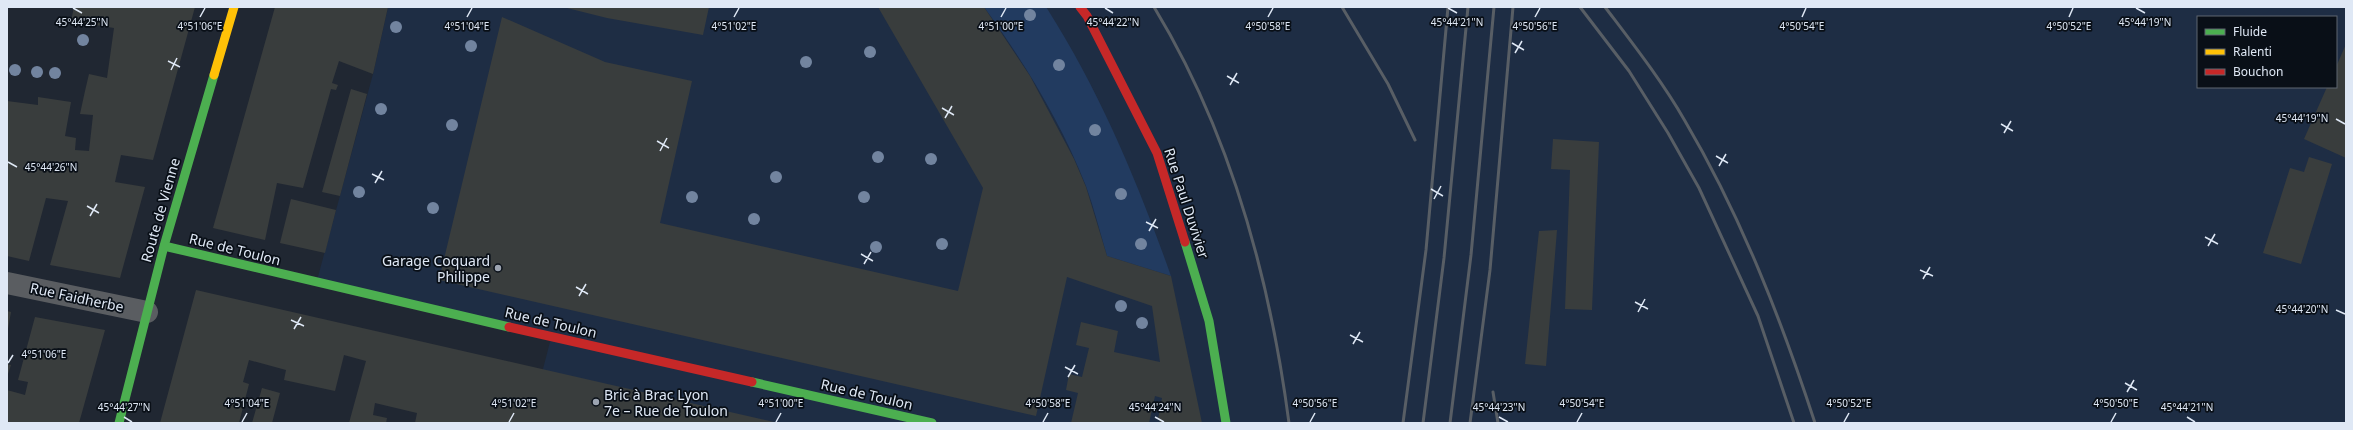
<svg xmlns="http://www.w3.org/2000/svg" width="2353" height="430" font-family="'Noto Sans',sans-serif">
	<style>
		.built { fill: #1e2d44; fill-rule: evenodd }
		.green { fill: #223b60 }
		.building { fill: #393d3d }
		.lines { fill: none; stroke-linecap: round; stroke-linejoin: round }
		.street { stroke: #5a5d61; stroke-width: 22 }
		.fast { stroke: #4caf50; stroke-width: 9 }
		.slow { stroke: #ffc107; stroke-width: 9 }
		.jam { stroke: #c62828; stroke-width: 9 }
		.rail { stroke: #585e65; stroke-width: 3 }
		.tree { fill: #72849f }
		.ticks { fill: none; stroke: #dfe8f5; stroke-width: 1.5 }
		.poi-dot { fill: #9ca4b1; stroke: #090f17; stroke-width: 1.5 }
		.labels { text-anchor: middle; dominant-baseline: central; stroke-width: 3.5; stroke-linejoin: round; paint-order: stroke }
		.street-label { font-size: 14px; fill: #dfe8f5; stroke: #090f17 }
		.poi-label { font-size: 14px; fill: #dfe8f5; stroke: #090f17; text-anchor: end }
		.ticks-label { font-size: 10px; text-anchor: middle; fill: #dfe8f5; stroke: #090f17; stroke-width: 3.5; stroke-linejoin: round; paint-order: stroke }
	</style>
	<rect width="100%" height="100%" fill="#202732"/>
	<path class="built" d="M388 7H2346V423H529L551 338 316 284 373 74ZM2198 17H2336V87H2198Z"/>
	<path class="green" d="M984 7H1046L1048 10C1101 94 1138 183 1171 276L1107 256C1100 232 1094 208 1086 186 1061 122 1024 62 984 7Z"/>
	<path class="building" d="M74 7H195L153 160 121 155 115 182 145 187 120 278 50 265 68 201 46 198 29 261 7 256V101L38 105V97L71 102 65 136 76 138 75 150 89 151 93 115 80 114 85 91 89 74 107 78 114 28 71 21Z
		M275 7H388L373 74 339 61 332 83 338 85 336 90 331 89 303 188 277 183 265 240 213 228Z
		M563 7H709L703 35 607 18Z
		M878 7H984L1030 76 1074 159 1086 187 1107 256 1171 276 1202 423H1161L1158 419 1162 398 1155 396 1149 423H1071L1078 393 1066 390 1069 374 1082 377 1089 348 1076 345 1081 322 1118 331 1114 352 1160 362 1152 306 1067 277 1036 416 439 280 502 17 605 62 692 81 660 223 958 291 983 188Z
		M2346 44V158L2304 139 2327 87H2336V67Z
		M351 89 367 94 340 196 322 192Z
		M1553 139 1599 142 1592 310 1565 309 1570 170 1551 169Z
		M2309 157 2332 164 2301 264 2263 253 2290 168 2304 172Z
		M291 199 336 210 325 253 280 243Z
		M1557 230 1546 366 1525 364 1539 231Z
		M196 290 774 422V423H415L417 413 375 403 373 415 387 418 386 423H349L366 361 344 355 335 391 284 380 286 370 249 360 243 382 249 384 239 423H160Z
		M7 311 11 312 8 329 7 328Z
		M35 317 105 330 79 423H7V390L25 395 28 382 18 380Z
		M7 364 11 365 7 377Z
		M262 388 280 393 272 423H252Z"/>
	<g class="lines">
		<path class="street" d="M7 283 147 312"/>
		<path class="fast" d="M1185 242 1209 321 1226 423
			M164 246 509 327
			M752 382 932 423
			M119 423 164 246 214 75"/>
		<path class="slow" d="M214 75 234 7"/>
		<path class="jam" d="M1080 7 1087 16 1157 153 1185 242
			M509 327 752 382"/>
		<path class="rail" d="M1154 7C1230 132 1270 279 1289 423
			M1342 7 1388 84 1415 140
			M1580 7 1629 71 1668 133 1699 188 1758 316 1794 423
			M1605 7C1633 44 1662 81 1685 121 1741 216 1781 319 1815 423
			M1493 392 1498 423
			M1403 423 1426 250 1448 7
			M1423 423 1444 258 1468 7
			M1450 423 1471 255 1494 7
			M1470 423 1490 270 1513 7"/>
	</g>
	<g class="tree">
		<circle cx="1030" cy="15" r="6"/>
		<circle cx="396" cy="27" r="6"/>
		<circle cx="83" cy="40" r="6"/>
		<circle cx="471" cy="46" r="6"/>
		<circle cx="870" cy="52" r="6"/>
		<circle cx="806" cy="62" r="6"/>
		<circle cx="1059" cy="65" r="6"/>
		<circle cx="15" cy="70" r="6"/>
		<circle cx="37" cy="72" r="6"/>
		<circle cx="55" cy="73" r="6"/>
		<circle cx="381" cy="109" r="6"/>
		<circle cx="452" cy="125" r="6"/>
		<circle cx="1095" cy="130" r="6"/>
		<circle cx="878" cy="157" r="6"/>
		<circle cx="931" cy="159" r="6"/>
		<circle cx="776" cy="177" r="6"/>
		<circle cx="359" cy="192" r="6"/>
		<circle cx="1121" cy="194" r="6"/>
		<circle cx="692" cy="197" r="6"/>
		<circle cx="864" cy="197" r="6"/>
		<circle cx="433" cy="208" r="6"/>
		<circle cx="754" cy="219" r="6"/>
		<circle cx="942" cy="244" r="6"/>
		<circle cx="1141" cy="244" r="6"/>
		<circle cx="876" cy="247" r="6"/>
		<circle cx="1121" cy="306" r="6"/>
		<circle cx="1142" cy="323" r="6"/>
	</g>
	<path class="ticks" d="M73 8 82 13M1105 8 1113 13M1448 8 1457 13M2136 8 2145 13M200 17 205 8M467 17 472 8M734 17 739 8M1001 17 1006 8M1268 17 1273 8M1535 17 1540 8M1802 17 1806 8M2069 17 2073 8M1512 43 1524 50M1515 53 1522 41M168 61 180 67M171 70 177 58M1227 76 1239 83M1230 85 1237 73M942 108 954 115M945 118 952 106M2336 119 2345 124M2001 124 2013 131M2004 133 2011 121M657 141 669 148M660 151 667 138M1716 156 1728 163M8 162 17 167M1719 166 1726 154M372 174 384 180M375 183 382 171M1431 189 1443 196M1434 199 1441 186M87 206 99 213M90 216 97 204M1146 222 1158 228M1149 231 1156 219M2205 237 2218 244M2208 246 2215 234M861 254 873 261M864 264 871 252M1920 270 1933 276M1923 279 1930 267M576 287 588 294M579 296 586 284M1635 302 1648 309M2336 310 2345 314M1638 312 1645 299M291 320 304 326M294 329 301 317M1350 335 1363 342M1353 344 1360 332M8 363 13 355M1065 367 1078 374M1068 377 1075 365M2125 383 2137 390M2127 392 2134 380M124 417 132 422M1155 417 1164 422M1499 417 1508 422M2187 417 2195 422M242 422 247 413M509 422 514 413M776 422 781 413M1043 422 1048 413M1310 422 1315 413M1577 422 1582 413M1844 422 1849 413M2111 422 2116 413"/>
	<g class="poi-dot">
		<circle cx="498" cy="268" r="4"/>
		<circle cx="596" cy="402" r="4"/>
	</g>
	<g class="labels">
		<g class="street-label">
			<text transform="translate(1187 203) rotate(72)">Rue Paul Duvivier</text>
			<text transform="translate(160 210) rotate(-74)">Route de Vienne</text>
			<text transform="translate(235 249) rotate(14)">Rue de Toulon</text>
			<text transform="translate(77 297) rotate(12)">Rue Faidherbe</text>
			<text transform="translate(551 322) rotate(13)">Rue de Toulon</text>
			<text transform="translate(867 394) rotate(13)">Rue de Toulon</text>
		</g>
		<g class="poi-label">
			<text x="490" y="260">Garage Coquard<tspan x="490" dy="16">Philippe</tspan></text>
			<text x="604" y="394" text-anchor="start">Bric à Brac Lyon<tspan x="604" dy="16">7e – Rue de Toulon</tspan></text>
		</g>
	</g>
	<g class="ticks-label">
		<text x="82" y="26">45°44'25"N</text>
		<text x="1113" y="26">45°44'22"N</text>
		<text x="1457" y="26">45°44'21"N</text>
		<text x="2145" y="26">45°44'19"N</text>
		<text x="200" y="30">4°51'06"E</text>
		<text x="467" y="30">4°51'04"E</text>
		<text x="734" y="30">4°51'02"E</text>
		<text x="1001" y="30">4°51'00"E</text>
		<text x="1268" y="30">4°50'58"E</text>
		<text x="1535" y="30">4°50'56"E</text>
		<text x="1802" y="30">4°50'54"E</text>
		<text x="2069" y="30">4°50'52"E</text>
		<text x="2302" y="122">45°44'19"N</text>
		<text x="51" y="171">45°44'26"N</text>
		<text x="2302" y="313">45°44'20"N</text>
		<text x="44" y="358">4°51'06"E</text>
		<text x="247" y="407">4°51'04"E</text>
		<text x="514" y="407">4°51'02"E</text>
		<text x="781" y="407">4°51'00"E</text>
		<text x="1048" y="407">4°50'58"E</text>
		<text x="1315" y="407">4°50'56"E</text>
		<text x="1582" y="407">4°50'54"E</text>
		<text x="1849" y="407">4°50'52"E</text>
		<text x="2116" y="407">4°50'50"E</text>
		<text x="124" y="411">45°44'27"N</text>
		<text x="1155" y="411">45°44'24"N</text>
		<text x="1499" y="411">45°44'23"N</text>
		<text x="2187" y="411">45°44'21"N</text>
	</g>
	<rect width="2353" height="430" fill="none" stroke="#dfe8f5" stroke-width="16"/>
	<rect x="2197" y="16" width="140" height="72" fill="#090f17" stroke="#5f6670"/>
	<rect x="2205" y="29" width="20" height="6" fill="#4caf50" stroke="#5f6670"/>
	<text x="2233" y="36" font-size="12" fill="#dfe8f5">Fluide</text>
	<rect x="2205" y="49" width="20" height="6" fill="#ffc107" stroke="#5f6670"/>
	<text x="2233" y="56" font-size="12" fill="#dfe8f5">Ralenti</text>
	<rect x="2205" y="69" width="20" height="6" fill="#c62828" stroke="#5f6670"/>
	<text x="2233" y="76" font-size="12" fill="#dfe8f5">Bouchon</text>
</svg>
